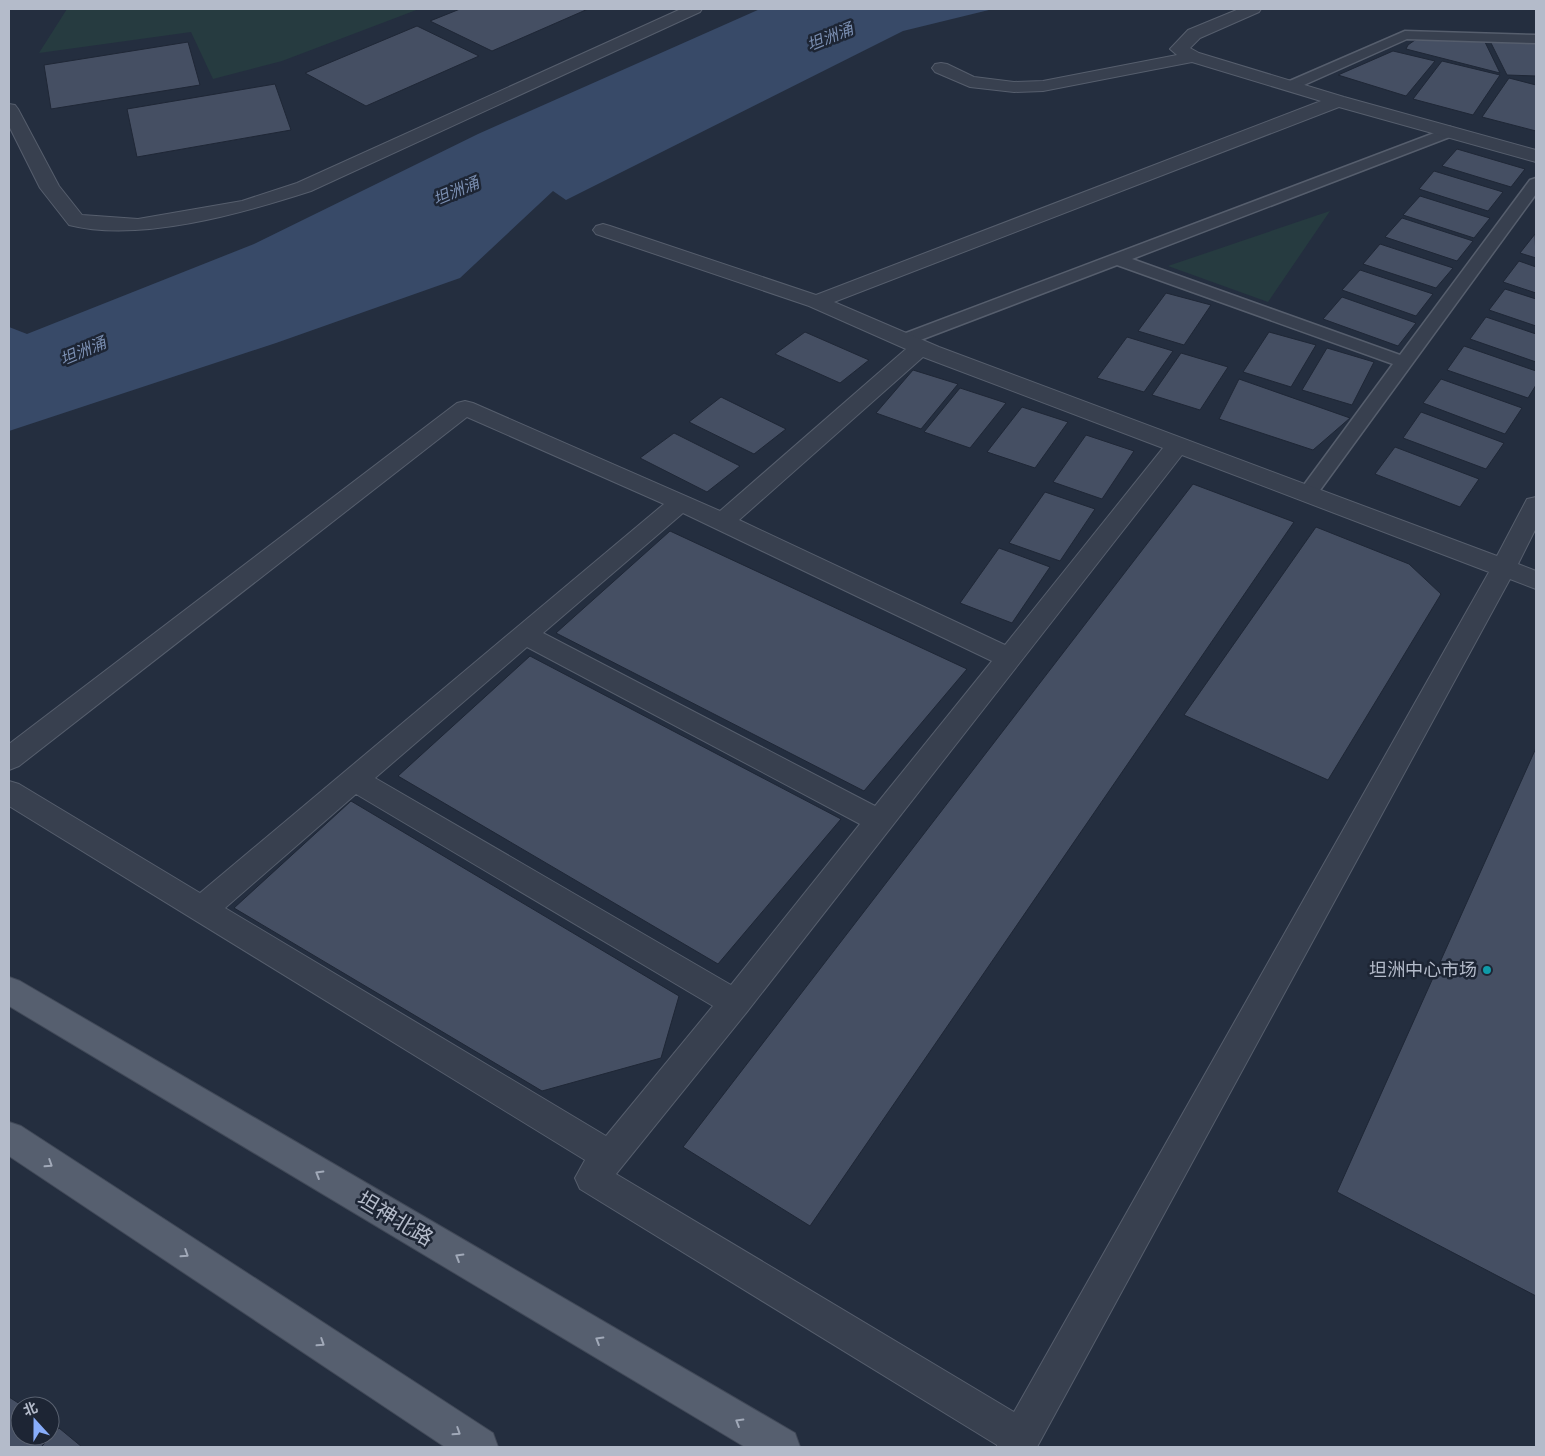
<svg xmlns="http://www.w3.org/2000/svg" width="1545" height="1456" font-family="'Fira Sans','Noto Sans SC',sans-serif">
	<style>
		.green { fill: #263b40 }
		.water { fill: #384a68 }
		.building { fill: #454f63; stroke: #1f2736 }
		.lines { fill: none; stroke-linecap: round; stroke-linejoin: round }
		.service-casing { stroke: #565e6d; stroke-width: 3 }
		.minor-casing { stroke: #565e6d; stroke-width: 2 }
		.primary-casing { stroke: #414958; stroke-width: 2 }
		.service { fill: #38404f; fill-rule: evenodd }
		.minor { fill: #38404f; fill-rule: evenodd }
		.primary { fill: #565f6f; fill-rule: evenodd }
		.oneway { stroke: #a1a9b8 }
		.culture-dot { fill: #0f9aa8; stroke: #1d2534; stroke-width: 2 }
		.labels { text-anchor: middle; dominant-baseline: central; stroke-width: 5; stroke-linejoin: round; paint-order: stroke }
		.far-water-label { font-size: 16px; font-style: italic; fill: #7b8fb2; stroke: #1d2534 }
		.poi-label { font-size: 18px; fill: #b4bbca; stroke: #1d2534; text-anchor: end }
		.near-street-label { font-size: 21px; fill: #b4bbca; stroke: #1d2534 }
	</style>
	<rect width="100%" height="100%" fill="#242e3f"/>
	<path class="green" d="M67 9H419L282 61 213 79 191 32 39 53Z
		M1330 211 1268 302 1168 266Z"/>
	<path class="water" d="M760 9H993L903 31 566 200 553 191 460 278 276 343 9 431V327L27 334 254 244 478 134Z"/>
	<path class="building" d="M460 9H588L492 51 430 21Z
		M417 26 479 56 366 106 305 73Z
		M1424 37 1484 40 1500 73 1406 49 1408 45 1415 40Z
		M1490 41 1536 42V76L1507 75Z
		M188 42 200 85 51 109 44 65Z
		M1393 51 1435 61 1406 96 1338 75Z
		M1442 61 1500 75 1473 115 1413 99Z
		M1509 78 1536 85V131L1482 117Z
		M275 84 291 130 137 157 127 109Z
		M1457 149 1525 169 1511 187 1442 166Z
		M1434 171 1503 192 1488 211 1419 189Z
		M1420 196 1490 218 1474 238 1403 215Z
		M1402 218 1473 241 1457 261 1385 237Z
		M1535 234 1536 258 1520 253Z
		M1380 244 1453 268 1436 288 1363 264Z
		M1519 261 1536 267V293L1503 282Z
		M1360 270 1433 294 1416 316 1342 290Z
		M1505 289 1536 299V326L1489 310Z
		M1166 293 1211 305 1184 345 1138 331Z
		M1342 297 1416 323 1398 346 1323 319Z
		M1486 317 1536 334V362L1470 339Z
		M805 332 869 360 840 383 775 354Z
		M1269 332 1316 345 1291 387 1243 372Z
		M1127 337 1173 351 1144 392 1097 378Z
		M1464 346 1536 371V385L1528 398 1447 370Z
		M1327 348 1374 362 1352 405 1302 390Z
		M1181 353 1228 367 1200 410 1152 395Z
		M913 370 958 384 921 429 876 413Z
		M1239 379 1350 418 1313 450 1219 419Z
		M1441 379 1522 408 1505 434 1423 403Z
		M960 388 1006 403 970 448 924 432Z
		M721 397 786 429 754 454 689 422Z
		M1022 407 1068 422 1035 468 987 452Z
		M1421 412 1504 443 1486 469 1403 438Z
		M674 433 740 466 707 492 640 458Z
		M1086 435 1134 451 1102 499 1053 482Z
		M1395 447 1479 479 1460 507 1375 474Z
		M1193 484 1294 522 810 1226 683 1147Z
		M1045 492 1095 509 1060 561 1009 543Z
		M1316 527 1409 564 1441 594 1328 780 1184 715Z
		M670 531 967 669 864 791 556 633Z
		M999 548 1050 567 1012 623 960 603Z
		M530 656 841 819 718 964 398 776Z
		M1536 748V1296L1337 1192Z
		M351 801 679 996 661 1058 542 1091 234 908Z
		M9 1397 23 1406H20V1436H50V1423L59 1428 41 1447H9Z
		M59 1428 82 1447H41Z"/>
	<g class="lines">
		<g class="service-casing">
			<path id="service" d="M1405 31 1536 35V43L1407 39 1295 89H1285L1283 86 1285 83Z
				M1450 127 1455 129 1458 132 1455 135 1132 259 1400 355 1530 180 1536 178V194L1315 497 1308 499 1301 497 1298 493 1393 364 1117 265 910 344 904 345 898 344 895 340 898 336Z"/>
		</g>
		<g class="minor-casing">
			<path id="minor" d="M681 9H702L700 12 311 191C243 213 140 243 69 225L40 188 9 126V104L15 105 18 109 59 186 82 215 138 219 242 201 297 183Z
				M1239 9H1261L1259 12 1200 38 1190 48 1199 53 1344 97 1536 150V162L1339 107 834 302 939 347 1497 556 1527 499 1536 497V528L1518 564 1536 571V589L1510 579 1037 1447H997V1445L580 1189 575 1178 585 1160 9 806V781L19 784 200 893 664 504 467 417 19 766 9 770V744L457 403 465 401 473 403 720 511 906 349 809 306 596 234 593 230 596 226 603 224 610 226 816 295 1321 101 1192 62 1043 91 1014 92 970 87 935 72 932 68 935 64 941 63 947 64 974 77 1014 82 1043 81 1177 55 1170 49 1188 30ZM923 357 1163 448 1005 645 739 520ZM1182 455 1489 572 1014 1412 616 1174 746 1013ZM683 513 992 661 875 806 543 633ZM527 647 860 824 731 985 375 778ZM356 794 713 1006 606 1136 225 908Z"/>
		</g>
		<g class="primary-casing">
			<path id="primary" d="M9 977 20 981 795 1433 800 1447H745L9 1006Z
				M9 1122 21 1126 493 1433 498 1447H445L9 1156Z"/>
		</g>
		<use href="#service" class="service"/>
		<use href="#minor" class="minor"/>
		<use href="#primary" class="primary"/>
	</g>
	<defs><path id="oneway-chevron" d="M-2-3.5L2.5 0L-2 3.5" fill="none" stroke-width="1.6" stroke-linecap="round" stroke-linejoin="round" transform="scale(1.25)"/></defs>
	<g class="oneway">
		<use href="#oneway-chevron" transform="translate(49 1164) rotate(33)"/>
		<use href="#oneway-chevron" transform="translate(319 1174) rotate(-149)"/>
		<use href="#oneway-chevron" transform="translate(185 1254) rotate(33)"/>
		<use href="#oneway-chevron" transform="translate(459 1257) rotate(-149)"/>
		<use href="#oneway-chevron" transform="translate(599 1340) rotate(-149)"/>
		<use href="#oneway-chevron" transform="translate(321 1343) rotate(33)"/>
		<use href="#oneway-chevron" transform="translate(739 1422) rotate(-149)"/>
		<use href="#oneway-chevron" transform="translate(457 1432) rotate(33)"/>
	</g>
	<circle class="culture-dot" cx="1487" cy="970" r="5"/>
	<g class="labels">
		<g class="far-water-label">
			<text transform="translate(830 37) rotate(-22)">坦洲涌</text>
			<text transform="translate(456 191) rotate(-23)">坦洲涌</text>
			<text transform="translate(83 351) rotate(-23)">坦洲涌</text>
		</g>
		<g class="poi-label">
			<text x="1477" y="970">坦洲中心市场</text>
		</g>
		<g class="near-street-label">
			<text transform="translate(395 1219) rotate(31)">坦神北路</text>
		</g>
	</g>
	<rect width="1545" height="1456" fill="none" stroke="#b4bbca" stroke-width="20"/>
	<g transform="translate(35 1421) rotate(339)"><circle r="24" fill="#1d2534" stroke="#596170"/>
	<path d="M0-4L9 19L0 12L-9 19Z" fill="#88adfa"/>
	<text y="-8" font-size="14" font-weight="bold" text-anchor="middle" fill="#b4bbca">北</text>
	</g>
</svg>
